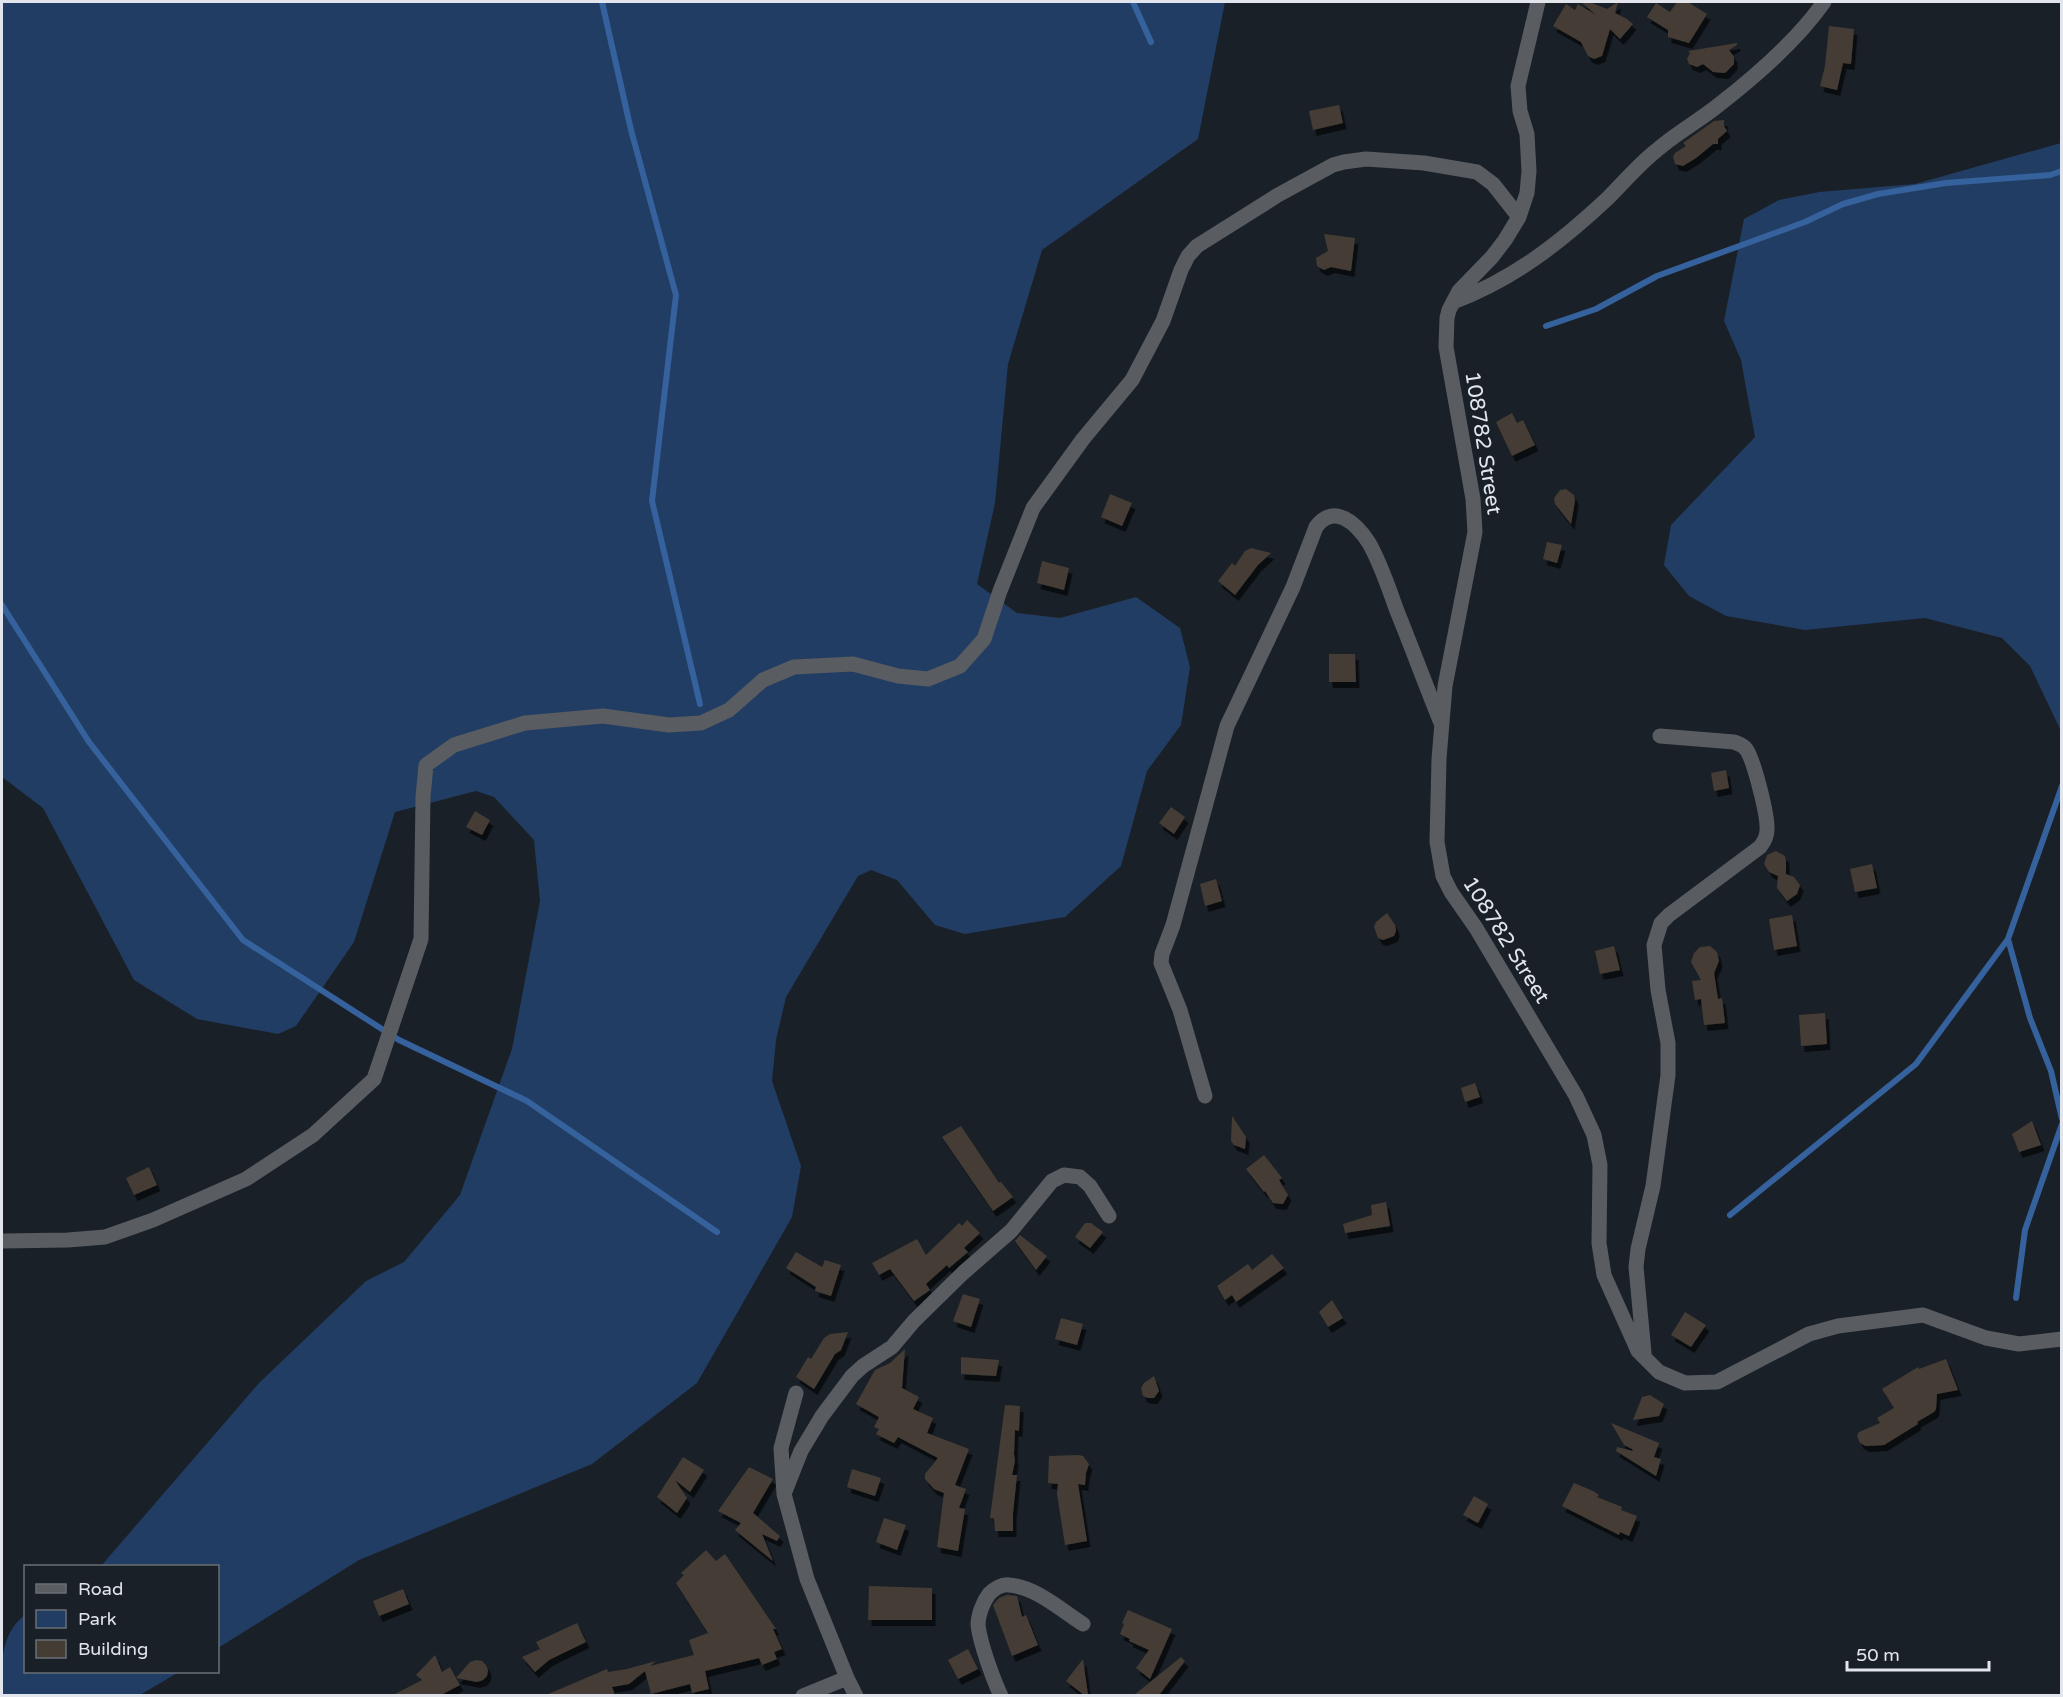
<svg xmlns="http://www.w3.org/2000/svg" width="2063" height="1697" font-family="'Varela Round',sans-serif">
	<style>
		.green { fill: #223d63 }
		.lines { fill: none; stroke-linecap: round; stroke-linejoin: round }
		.stream { stroke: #35619c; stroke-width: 6 }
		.building { fill: #443d34; filter: url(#shadow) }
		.minor { stroke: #595c60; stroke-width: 15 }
		.labels { text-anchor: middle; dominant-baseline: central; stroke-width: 6; stroke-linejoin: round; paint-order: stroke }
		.street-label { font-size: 21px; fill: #e2e6ec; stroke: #1a2028 }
	</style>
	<defs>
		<filter id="shadow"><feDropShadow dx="3.5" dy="6" stdDeviation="0" flood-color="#0009"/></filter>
	</defs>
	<rect width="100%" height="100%" fill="#1a2028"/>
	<path class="green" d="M2 2H1225L1198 139 1042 250 1008 364 995 503 977 584 1017 613 1060 618 1136 597 1180 628 1190 667 1181 725 1147 771 1121 866 1065 917 965 934 935 925 897 880 871 870 858 876 786 997 776 1040 772 1081 801 1166 792 1217 697 1383 592 1464 359 1560 218 1648V1566H101L259 1383 366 1281 404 1262 460 1195 512 1049 540 901 534 840 494 797 476 791 395 812 354 942 296 1026 278 1034 197 1019 134 980 43 808 2 777Z
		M2061 143H2062L2061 731 2030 666 2002 638 1925 618 1805 630 1726 616 1689 596 1664 565 1671 525 1755 437 1741 360 1724 321 1744 219 1779 200 1819 192 1915 184Z
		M25 1615 26 1672H179L140 1695H2C1 1665 0 1634 25 1615Z"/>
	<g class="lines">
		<path class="stream" d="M602 2 631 130 676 295 652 501 700 704
			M1133 2 1151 42
			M1546 326 1596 309 1657 276 1805 222 1843 204 1878 194 1946 183 2050 175 2062 171
			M2 605 89 742 243 940 399 1040 527 1101 717 1232
			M2008 939 2030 1018 2051 1071 2062 1119
			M1730 1215 1916 1064 2008 939 2062 786
			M2016 1298 2025 1230 2062 1124"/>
	</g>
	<path class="building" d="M1581 2H1589L1607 9 1618 2 1615 13 1627 19 1633 24 1620 39 1610 29 1602 56 1594 59 1588 56 1581 42 1553 26 1566 4 1575 10 1578 4 1596 15Z
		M1677 2H1688L1707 14 1689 43 1668 37V30L1647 17 1656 3 1670 12Z
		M1829 26 1854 29 1851 64 1843 63 1837 90 1820 86 1825 66Z
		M1737 43V45L1729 50 1734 57V64L1725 73 1713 72 1703 64 1697 67 1689 64 1687 59 1690 53 1688 51Z
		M1339 105 1343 123 1313 130 1309 111Z
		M1724 120V126L1727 131 1718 139V144H1713L1696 158 1683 166 1675 164 1673 157 1675 153 1686 146 1683 143 1714 121Z
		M1324 234 1355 238 1351 271 1331 267 1324 270 1317 266 1316 258 1328 251Z
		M1512 413 1517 423 1523 420 1535 445 1512 456 1496 422Z
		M1566 489 1574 495 1575 501 1571 524 1555 504 1554 498 1560 490Z
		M1110 494 1132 503 1122 526 1101 517Z
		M1547 542 1562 545 1557 563 1543 559Z
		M1251 548 1271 553 1258 565 1235 595 1218 581 1232 563 1235 566 1245 551Z
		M1042 561 1069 568 1064 590 1037 583Z
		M1329 654H1355L1356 682H1329Z
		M1726 770 1729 788 1714 791 1711 773Z
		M1171 807 1185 817 1174 834 1159 823Z
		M475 811 490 820 482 835 466 827Z
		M1776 851 1785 856 1786 861V874L1794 877 1800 885 1797 894 1787 901 1777 888 1778 876 1769 872 1764 864 1767 855Z
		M1872 864 1877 888 1855 892 1850 869Z
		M1216 879 1222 901 1205 906 1200 884Z
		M1387 913 1395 925 1396 931 1394 936 1383 940 1378 938 1374 927 1376 922Z
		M1792 915 1797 946 1774 950 1769 919Z
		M1614 946 1620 970 1600 974 1595 951Z
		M1710 946 1717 952 1719 961 1714 973 1718 999 1722 998 1725 1023 1704 1025 1701 999 1695 1000 1692 981 1701 980 1691 962 1694 953 1700 947Z
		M1825 1013 1827 1044 1801 1046 1799 1015Z
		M1475 1083 1480 1097 1465 1102 1461 1088Z
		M1232 1116 1246 1137 1245 1149 1234 1145 1231 1141Z
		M2032 1121 2041 1145 2019 1152 2012 1134Z
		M961 1126 999 1183 1001 1182 1013 1197 993 1211 942 1137Z
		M1264 1155 1282 1178 1279 1180 1288 1195 1283 1204 1273 1203 1265 1191 1264 1192 1246 1169Z
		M149 1167 157 1185 134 1195 126 1178Z
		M1386 1202 1390 1226 1345 1233 1343 1224 1372 1215 1371 1205Z
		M967 1220 980 1233 964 1248 968 1252 949 1268 947 1265 926 1284 930 1290 914 1301 890 1269 879 1275 872 1263 917 1239 926 1255 959 1223 962 1226Z
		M1085 1223H1091L1103 1232 1090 1248 1075 1237Z
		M1020 1235 1047 1256 1036 1270 1015 1241Z
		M796 1252 822 1267 825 1260 841 1265 831 1296 815 1291 816 1287 786 1268Z
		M1272 1254 1284 1268 1236 1302 1232 1295 1225 1300 1217 1286 1248 1264 1252 1270Z
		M963 1294 980 1299 971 1327 953 1321Z
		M1332 1300 1343 1318 1328 1327 1319 1312Z
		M1685 1312 1706 1325 1691 1347 1671 1335Z
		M1061 1318 1083 1324 1077 1345 1055 1339Z
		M848 1332 841 1350 835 1354 814 1389 796 1377 808 1357 811 1359 824 1338 830 1334Z
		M905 1349 902 1388 919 1397 913 1409 933 1418 927 1433 969 1449 955 1485 966 1489 959 1508 965 1509 958 1551 937 1547 944 1493 934 1489 925 1479V1474L938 1458 898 1437 894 1443 876 1434 879 1429 874 1427 879 1417 856 1404 875 1370 890 1363Z
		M961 1357 999 1360 996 1376 961 1374Z
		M1946 1359 1958 1390 1937 1394 1936 1409 1934 1412 1917 1422 1918 1424 1884 1445 1866 1446 1860 1443 1857 1436 1859 1432 1880 1423 1877 1418 1894 1408 1882 1389 1918 1367 1919 1369Z
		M1154 1376 1159 1391 1154 1398H1148L1143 1396 1141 1388 1144 1383Z
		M1650 1395 1664 1404 1659 1416 1633 1420 1642 1397Z
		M1005 1405 1020 1406 1019 1431 1015 1430 1014 1454 1015 1461 1012 1475H1017L1013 1513V1531H995L994 1518H990Z
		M1611 1423 1659 1443 1654 1457 1661 1459 1656 1476 1616 1451 1617 1447 1633 1451 1632 1449 1624 1445Z
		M1078 1455 1083 1456 1089 1464 1086 1473 1085 1485 1078 1484 1087 1541 1065 1545 1057 1494 1058 1484 1048 1483 1049 1456Z
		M683 1457 704 1470 690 1492 675 1480 687 1498 677 1513 657 1497Z
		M749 1467 773 1479 753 1513 780 1536 777 1541 762 1534 773 1561 735 1530 741 1523 718 1511Z
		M852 1469 881 1478 875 1496 847 1487Z
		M1574 1483 1593 1491 1599 1495 1597 1497 1622 1507 1621 1510 1637 1516 1629 1536 1620 1532 1619 1535 1562 1506Z
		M1474 1496 1488 1504 1478 1523 1463 1515Z
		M884 1518 906 1525 897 1550 876 1542Z
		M706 1550 716 1561 725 1554 776 1629H773L782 1649 774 1652 777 1659 762 1665 759 1658 705 1671 709 1689 692 1693 690 1684 651 1694 645 1671 629 1684 612 1687 615 1695H546L607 1669 608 1672 627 1669 656 1661 650 1666 694 1655 689 1640 708 1633 676 1583 684 1575 681 1573Z
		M869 1586 932 1588V1620H868Z
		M403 1589 409 1604 379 1616 373 1601Z
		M1007 1595 1017 1596 1022 1617 1026 1615 1038 1645 1012 1656 993 1605 999 1598Z
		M1128 1610 1172 1629 1150 1679 1136 1668 1149 1650 1129 1641 1130 1639 1120 1634 1124 1624 1122 1623Z
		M577 1623 586 1642 549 1660 535 1672 522 1657 540 1649 536 1642Z
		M968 1649 978 1669 958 1679 948 1660Z
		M435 1655 442 1672 450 1667 456 1678 470 1662 476 1660 482 1661 486 1665 488 1670 487 1676 483 1680 477 1682 456 1678 460 1685 441 1695H393L422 1680 416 1675Z
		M1181 1657 1185 1661 1159 1695H1134Z
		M1083 1659 1088 1695H1084L1066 1681Z"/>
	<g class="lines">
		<path class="minor" d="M1538 2 1518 86 1520 111 1527 134 1529 171 1527 193 1519 217 1505 240 1492 257 1459 291 1449 310 1447 318 1446 347 1473 499 1475 532 1445 686 1439 759 1437 842 1443 876 1451 892 1476 928 1576 1096 1594 1135 1600 1165 1599 1243 1604 1275 1638 1351 1659 1372 1685 1383 1717 1382 1809 1334 1838 1326 1923 1315 1986 1338 2019 1344 2062 1339
			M1453 302C1514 279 1561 242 1608 198 1624 182 1639 164 1657 150 1675 134 1697 122 1716 107 1755 77 1796 42 1824 2
			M1205 1096 1180 1010 1161 963 1162 954 1173 925 1227 726 1293 587 1316 527C1334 502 1357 524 1369 543 1381 564 1389 589 1397 611 1412 648 1426 686 1441 723
			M2 1241 68 1240 105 1237 153 1220 246 1179 313 1135 374 1079 421 939 423 797 426 765 454 745 525 723 603 716 669 725 701 723 729 710 763 680 794 667 853 664 898 676 928 679 960 666 984 639 1000 591 1033 508 1083 439 1132 380 1163 321 1181 270 1188 256 1197 246 1278 195 1333 165 1344 162 1366 159 1424 163 1477 172 1493 184 1519 217
			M1644 1353 1636 1267 1638 1249 1653 1186 1668 1075V1043L1658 990 1654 945 1661 923 1669 915 1760 847C1764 842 1767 837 1767 830 1768 816 1754 760 1746 749 1743 745 1739 744 1734 742L1660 736
			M796 1393 781 1448 784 1494 807 1579 847 1678
			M784 1494 801 1451 822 1416 852 1376 863 1366 892 1347 914 1321 963 1273 1011 1231 1052 1181 1064 1175 1080 1177 1090 1186 1109 1216
			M803 1696 847 1678 856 1696
			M1001 1696C993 1679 980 1643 978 1625 978 1615 983 1602 989 1594 994 1589 1002 1584 1009 1585 1036 1587 1061 1610 1083 1624"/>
	</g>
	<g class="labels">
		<g class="street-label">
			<text transform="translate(1483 443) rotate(81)">108782 Street</text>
			<text transform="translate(1506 940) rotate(58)">108782 Street</text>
		</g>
	</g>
	<rect width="2063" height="1697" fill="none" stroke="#e2e6ec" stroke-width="6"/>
	<rect x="24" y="1565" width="195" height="108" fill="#1a2028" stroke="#6a6f76" stroke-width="1.5"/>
	<rect x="36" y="1584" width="30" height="9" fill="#595c60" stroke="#6a6f76" stroke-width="1.5"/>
	<text x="78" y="1595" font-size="18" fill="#e2e6ec">Road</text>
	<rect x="36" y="1610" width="30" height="18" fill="#223d63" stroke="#6a6f76" stroke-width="1.5"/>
	<text x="78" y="1625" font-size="18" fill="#e2e6ec">Park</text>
	<rect x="36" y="1640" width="30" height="18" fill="#443d34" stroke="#6a6f76" stroke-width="1.5"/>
	<text x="78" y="1655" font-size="18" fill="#e2e6ec">Building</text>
	<path d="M1847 1661v9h142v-9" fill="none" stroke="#e2e6ec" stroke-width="3"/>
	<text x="1856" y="1661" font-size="18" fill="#e2e6ec" stroke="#1a2028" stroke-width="4.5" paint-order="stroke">50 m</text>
</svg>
